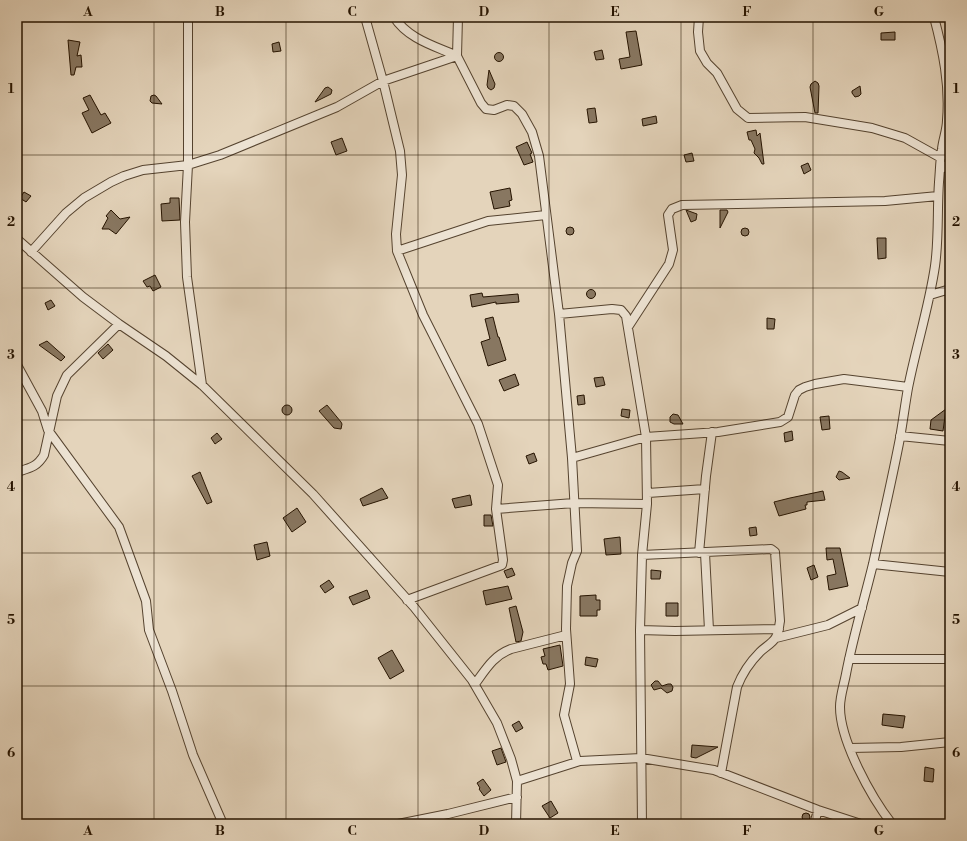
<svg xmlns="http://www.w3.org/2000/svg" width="967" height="841" font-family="'Libre Bodoni',serif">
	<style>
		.building { fill: #887761; stroke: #251300 }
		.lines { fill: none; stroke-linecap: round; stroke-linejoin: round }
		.minor-casing { stroke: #55432f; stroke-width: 10 }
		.minor { stroke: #ede3d3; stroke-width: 8 }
		.grid { fill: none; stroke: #251300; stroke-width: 1; stroke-opacity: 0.55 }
		.neatline { fill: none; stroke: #251300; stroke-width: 1.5 }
		.grid-label { font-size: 13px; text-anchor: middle; font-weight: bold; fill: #251300 }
	</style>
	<rect width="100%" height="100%" fill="#e4d4bb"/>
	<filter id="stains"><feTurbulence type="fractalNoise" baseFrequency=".005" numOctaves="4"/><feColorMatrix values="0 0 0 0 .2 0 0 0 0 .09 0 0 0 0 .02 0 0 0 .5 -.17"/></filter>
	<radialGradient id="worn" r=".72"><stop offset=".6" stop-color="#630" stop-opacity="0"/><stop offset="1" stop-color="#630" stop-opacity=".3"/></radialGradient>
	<path class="building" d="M636 31 642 65 621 69 619 59 630 57 626 32Z
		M895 32V40H881V33Z
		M68 40 80 42 77 56 81 55 82 67H76L74 75H71Z
		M279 42 281 51 273 52 272 44Z
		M602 50 604 59 596 60 594 52Z
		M494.5 57a4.5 4.5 0 1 1 9 0a4.5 4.5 0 1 1-9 0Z
		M489 70 495 84 494 88 491 90 488 88 487 85Z
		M815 81 818 83 819 86 818 113H815L810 87 811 84Z
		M860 86 861 94 859 96 855 97 852 93V91Z
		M328 87 332 90 331 94 315 102 325 88Z
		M90 95 101 115 105 113 111 123 92 133 82 113 89 110 83 98Z
		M154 95 156 96 162 104 152 103 150 101 151 96Z
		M595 108 597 122 589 123 587 109Z
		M656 116 657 123 643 126 642 119Z
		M756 130 757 136 760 133 764 164H762L759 158 754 153 755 149 751 140H749L747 132Z
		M342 138 347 151 336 155 331 142Z
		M527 142 532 153 530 154 533 162 524 165 516 147Z
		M692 153 694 161 686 162 684 155Z
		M808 163 811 170 804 174 801 166Z
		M510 188 512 200 509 201 510 206 494 209 490 192Z
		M24 192 31 196 26 202 20 198Z
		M170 198H179L180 220 162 221 161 204 170 203Z
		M111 210 120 219 130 217 116 234 109 229H102L108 218 106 216Z
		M686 210 697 214 696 220 691 222Z
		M720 210H727L728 212 720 228Z
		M566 231a4 4 0 1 1 8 0a4 4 0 1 1-8 0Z
		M741 232a4 4 0 1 1 8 0a4 4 0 1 1-8 0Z
		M877 238H886V258L878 259Z
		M155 275 161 287 153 291 150 286 147 287 143 281Z
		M586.5 294a4.5 4.5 0 1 1 9 0a4.5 4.5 0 1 1-9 0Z
		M482 293 483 297 518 294 519 302 496 304V302L472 307 470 295Z
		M51 300 55 306 48 310 45 303Z
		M493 317 498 337H499L506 360 488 366 481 342 490 339 485 319Z
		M767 318 775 319 774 329H767Z
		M47 341 65 357 61 361 39 345Z
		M108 344 113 350 103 359 98 353Z
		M515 374 519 385 504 391 499 380Z
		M603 377 605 385 596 387 594 378Z
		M584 395 585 404 578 405 577 396Z
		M282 410a5 5 0 1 1 10 0a5 5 0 1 1-10 0Z
		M327 405 341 422 342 424 341 429 334 428 319 411Z
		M622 409 630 410 629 418 621 416Z
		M946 409 943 431 930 429 931 420Z
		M673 414 678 415 683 424H674L670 422V417Z
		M829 416 830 429 822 430 820 417Z
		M792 431 793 440 785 442 784 433Z
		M217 433 222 439 215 444 211 438Z
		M534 453 537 461 529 464 526 456Z
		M839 471 842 472 850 478 839 480 836 477Z
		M200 472 212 502 207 504 192 476Z
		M382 488 388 498 363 506 360 499Z
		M823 491 825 500 807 502V505H805L806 509 779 516 774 502 790 498Z
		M470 495 472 505 455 508 452 499Z
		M297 508 306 522 292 532 283 518Z
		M484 515H491L493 526H484Z
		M756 527 757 535 750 536 749 528Z
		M620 537 621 554 606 555 604 539Z
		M267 542 270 556 257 560 254 545Z
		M826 548H840L848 586 829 590 827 576 836 574 833 559 827 560Z
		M814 565 818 577 811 580 807 568Z
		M512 568 515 575 507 578 504 571Z
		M651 570 661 571 660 579H651Z
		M329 580 334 587 325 593 320 586Z
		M508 586 512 599 486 605 483 591Z
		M367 590 370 598 353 605 349 597Z
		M596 595V600H600V610H597V616H580V596Z
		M666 603H678V616H666Z
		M516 606 523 632 521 641 516 642 509 608Z
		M560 645 563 666 548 670 546 664H543L541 657 545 656 543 649Z
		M392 650 404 671 390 679 378 658Z
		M586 657 598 659 596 667 585 665Z
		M655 681H658L662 686 668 684H671L673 687 672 691 667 693 661 688 654 690 651 685Z
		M883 714 905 716 903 728 882 725Z
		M519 721 523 728 516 732 512 725Z
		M692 745 718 747 696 758 691 757Z
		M501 748 506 762 497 765 492 751Z
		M925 767 934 769 933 782 924 781Z
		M483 779 491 790 484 796 479 789 480 788 477 783Z
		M551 801 558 813 550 818 542 806Z
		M802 817a4 4 0 1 1 8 0a4 4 0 1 1-8 0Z"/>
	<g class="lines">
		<g class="minor-casing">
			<path id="minor" d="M188 17V165L185 222 187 277 202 385
				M365 17 383 81 400 151 402 175 396 234 397 251 423 315 478 424 498 485 496 509 503 560 502 565 407 600
				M394 17C408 39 435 46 457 56
				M458 17 457 56 481 103 486 109 494 110 507 105 514 106 522 114 532 132 539 156 559 314 572 458 577 551 572 563 567 586 566 629 570 684 564 715 577 761
				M699 17 698 32 700 51 707 63 717 73 737 109 748 118 805 117 872 128 905 138 941 158
				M940 170 950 163
				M17 239 83 297 119 324 166 356 202 385 313 494 414 607 472 680 497 723 511 759 517 781 516 824
				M397 251 488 221 546 215
				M31 252 66 213 84 198 111 182 124 176 143 170 188 165 220 155 337 107 383 81 457 56
				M930 295 950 289
				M559 314 612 309 621 310 626 316 646 437 647 504 642 555 640 630 642 824
				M628 327 669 264 673 250 668 215 672 209 682 205 885 201 938 196
				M17 365 42 411 48 430 119 527 146 601 149 630 172 691 193 755 223 824
				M900 436 950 441
				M572 458 646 437 718 432 780 422 788 417 795 395 799 390 805 387 815 384 844 379 908 387
				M17 472C30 468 37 467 44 455L57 396 67 375 119 324
				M648 493 705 489
				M496 509 574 503 647 504
				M699 553 706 476 712 432
				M705 553 709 630
				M642 555 771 549 775 552 780 621C779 626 779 632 776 637 773 643 765 647 760 652 750 662 742 674 737 687L721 773
				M873 564 950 572
				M640 630 675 631 779 629
				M776 638 828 625 862 608
				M849 659H950
				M475 684C486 669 493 656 511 649L566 635
				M850 748 901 747 950 742
				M517 781 580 761 641 758 714 770 818 810 861 824
				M398 824 448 814 517 797
				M814 824 818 810
				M892 824C871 797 840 741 840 707 840 696 844 685 846 674 853 637 864 601 873 564 882 522 892 480 900 438 903 421 905 405 908 388 916 347 929 307 935 266 939 238 937 210 939 182 940 171 940 160 942 149 943 139 947 130 947 120 950 85 943 51 934 17"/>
		</g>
		<use href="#minor" class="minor"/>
	</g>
	<path class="grid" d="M154 17V824M286 17V824M418 17V824M549 17V824M681 17V824M813 17V824M17 155H950M17 288H950M17 420H950M17 553H950M17 686H950"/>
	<rect width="967" height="841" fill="none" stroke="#e4d4bb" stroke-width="44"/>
	<rect x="22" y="22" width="923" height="797" class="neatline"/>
	<g class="grid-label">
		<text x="88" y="16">A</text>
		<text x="220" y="16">B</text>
		<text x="352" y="16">C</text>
		<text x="484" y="16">D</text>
		<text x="615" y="16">E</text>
		<text x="747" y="16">F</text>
		<text x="879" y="16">G</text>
		<text x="11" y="93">1</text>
		<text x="956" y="93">1</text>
		<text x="11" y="226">2</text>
		<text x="956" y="226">2</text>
		<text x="11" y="359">3</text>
		<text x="956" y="359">3</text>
		<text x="11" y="491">4</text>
		<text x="956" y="491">4</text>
		<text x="11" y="624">5</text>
		<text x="956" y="624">5</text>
		<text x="11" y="757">6</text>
		<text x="956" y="757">6</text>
		<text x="88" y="835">A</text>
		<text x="220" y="835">B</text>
		<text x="352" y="835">C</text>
		<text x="484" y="835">D</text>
		<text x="615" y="835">E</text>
		<text x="747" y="835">F</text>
		<text x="879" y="835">G</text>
	</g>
	<rect width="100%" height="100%" filter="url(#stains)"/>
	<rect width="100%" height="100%" fill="url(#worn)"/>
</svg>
